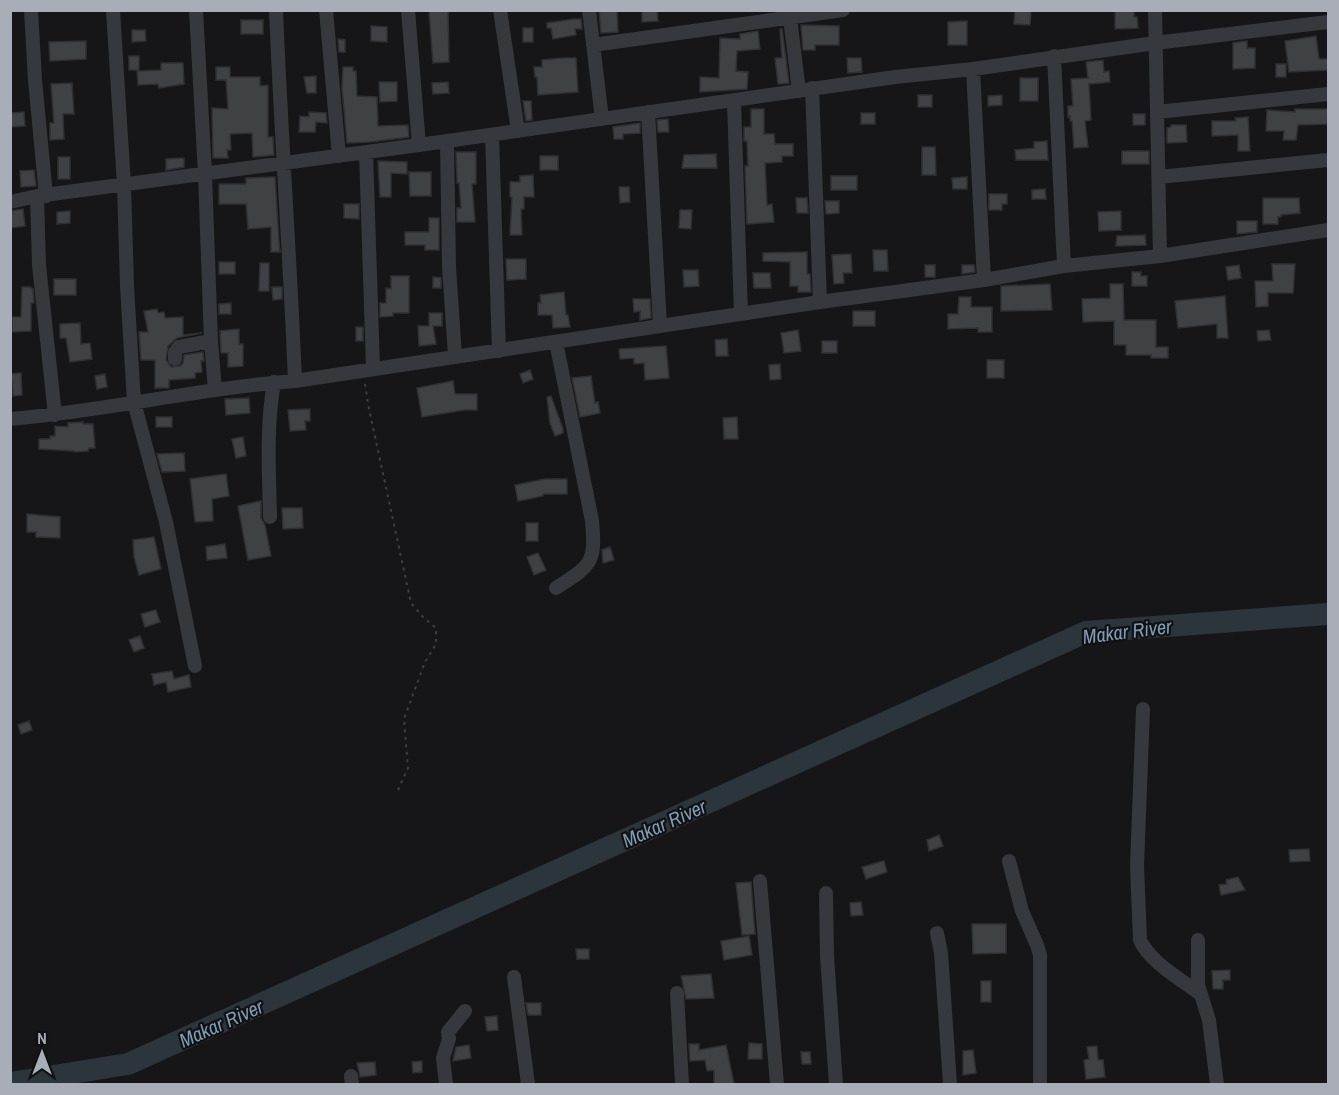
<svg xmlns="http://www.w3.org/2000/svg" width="1339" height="1095" font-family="'Archivo Narrow',sans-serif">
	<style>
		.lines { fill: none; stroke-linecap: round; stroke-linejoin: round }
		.river { stroke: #2c353c; stroke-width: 22 }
		.building { fill: #404145; stroke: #303034; stroke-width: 1.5 }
		.path { stroke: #3d3f44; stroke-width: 2; stroke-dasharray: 3 4.5; stroke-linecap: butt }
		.minor { stroke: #37383d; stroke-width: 14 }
		.labels { text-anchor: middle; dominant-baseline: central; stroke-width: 4.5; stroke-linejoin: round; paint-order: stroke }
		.water-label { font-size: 20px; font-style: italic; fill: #7f9bb3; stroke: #111113 }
	</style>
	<rect width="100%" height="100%" fill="#161618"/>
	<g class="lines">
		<path class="river" d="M10 1083 128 1064 1086 632 1328 614"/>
	</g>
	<path class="building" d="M599 10H617L618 32 601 33Z
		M642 10H657L658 21 642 22Z
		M1015 10H1031L1030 25 1014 24Z
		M1115 10H1134V17H1137L1138 28 1115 29Z
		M429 11H448L449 62 433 63Z
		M574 19H581L582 29H575L576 35 553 39 551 28H547V23Z
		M241 20H263V34H241Z
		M967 21V45H948V22Z
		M801 25 839 26V45H815V50H803Z
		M371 26 387 27V42L371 41Z
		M523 28H533V42H523Z
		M780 29H782L789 83 778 84 775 58H782Z
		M132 30H145L146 41 132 42Z
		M758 31 760 49 737 51 736 71 748 72 747 89 700 92V77L719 78 720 38 740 39V34Z
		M1316 36 1319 59H1329V70L1289 72 1285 41Z
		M338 39 345 40V52H339Z
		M86 41V59L50 61 49 42Z
		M1247 41V48H1255V68L1233 69V43Z
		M129 56H139V70H129Z
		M563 58H576L578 92 538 95 537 77H535L534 67H542V60Z
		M847 58H861L862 72 848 73Z
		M1103 60 1104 72 1109 71 1110 82 1089 84 1091 120 1085 121 1088 147 1074 148 1072 121H1070V116L1068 117V106H1073L1071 79 1088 78 1086 62Z
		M161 63H183L184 84 159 88 158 84 138 85 137 71 161 70Z
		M1276 64H1286V77H1276Z
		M216 67H230V77H260V86L268 85V137H273L274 155 253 157 252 133 230 134 231 150H227L228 158H213L212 108 228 109 226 80H216Z
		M343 67H353V71H356L357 96 377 97 378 126 408 125 409 137 370 142 347 143 342 88Z
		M316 76V93H307L304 77Z
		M1020 78H1038V101H1020Z
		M379 82H397V101L380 102Z
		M448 82 449 93 433 94 432 83Z
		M72 83 74 114H63L64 139 50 140V123H54L51 84Z
		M918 95H932V107H918Z
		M1002 95V105L988 106V96Z
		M523 101H531L532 120 526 121Z
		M751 109H764V134H774L775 144H793V156H782V162L765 163 767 205 772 204 774 222 747 224 745 166H748L747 141H744V127H751Z
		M1295 109H1328L1327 124 1298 125 1296 140H1283L1284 131H1266L1267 110 1295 112Z
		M24 112 25 126 11 127 10 113Z
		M309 112 326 113 327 123 316 122 315 132H299L300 116 309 117Z
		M861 113H875V124H861Z
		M1133 114H1145V125H1133Z
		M1248 117 1250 151H1238V135L1212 136V121H1236L1235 118Z
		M668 119 669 132H658L657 120Z
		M640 123V133L623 134V139H614L613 127Z
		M1171 125H1186L1187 142 1167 143V128L1171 127Z
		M1047 141 1048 160H1016L1015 150 1034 148V142Z
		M922 147H935L936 175H922Z
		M1122 151H1149V164H1122Z
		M456 152H476V184H472L475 222H457V208H461L459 183H457V178Z
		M716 154 717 168H682L684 155Z
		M540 156H558V170H540Z
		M58 157H70V179H58Z
		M184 158V167L166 170V159Z
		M378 161 407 162V174L391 173V197H380Z
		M34 170 36 186 21 187 20 171Z
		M409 172H431V196H410Z
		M533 175 534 197H524V209H521L522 235H510L512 197H510V182H520V176Z
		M831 176H857V190H831Z
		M275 177 279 242 280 252H271V227L248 229 246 204H219V184H246V178Z
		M967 177V189H953L952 178Z
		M619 187H629L630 202 620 203Z
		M1045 189 1046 199H1032V190Z
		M989 194H1007V204H1002V210H989Z
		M796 198H807L808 213H797Z
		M1263 198H1299L1300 213 1281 215V217H1278V224H1263Z
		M825 201H839V213L826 214Z
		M344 204H359V219L344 218Z
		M23 209 25 226 10 228V211Z
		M680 210H692L691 229 679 228Z
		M70 211V223L57 224V212Z
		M1121 211V230L1099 231 1098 212Z
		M429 218H439V250H425V245H405V232H429Z
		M1237 221H1257V232L1237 234Z
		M1145 235 1146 245 1116 246 1117 236Z
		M873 250H887L888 271H874Z
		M807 252V274H810L811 292H798V286H790V262L763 261V253Z
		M851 254 852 273H843L844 283 834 284 832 255Z
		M506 259H526V279L507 280Z
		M219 262H235V274H219Z
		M260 263H269V291H259Z
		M1272 264H1295L1293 293H1268V306L1256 307 1255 281H1273Z
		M925 265H935V277H925Z
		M962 265H974L975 272 962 274Z
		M1239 265 1241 278 1228 280 1226 267Z
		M683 270H698L699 286 684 287Z
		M1132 272H1141V276H1147V286H1132Z
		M753 273H770L771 288H754Z
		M391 276H409V313H393V316L380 317V303H386V288L391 289Z
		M433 277 441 278V288H433Z
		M54 279H76V295H54Z
		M1050 284 1052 310 1001 311V286Z
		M1110 284H1123L1124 320H1156V347H1168V358H1151V355H1126V345H1114V321L1083 322 1082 299 1110 298Z
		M22 287H30L33 289 34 303H31V331L12 332V317H21Z
		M272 287H282V299L273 300Z
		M564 292 566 315H568L570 327 553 328 552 315H538V303H541L540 295Z
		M1225 296 1228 338H1217V324L1178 328 1175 301Z
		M959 297H971V307H992V332H978V328L948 329V314H958Z
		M633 299H650L651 318 640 320V311L634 312Z
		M231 303V314H219V304Z
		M157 309 158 313 164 312 165 318 183 317V335L202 333 177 338 168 346 166 360 171 367 180 366 183 363 184 355 203 352 204 361H201L202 372 195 373V378L169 380V388H155V360H141L139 332H148L144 311Z
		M853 311H875V326H853Z
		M429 313H442V326H433L436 344 419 346 418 326H429Z
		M80 323 81 344 90 343 92 359 70 362 66 338H60V324Z
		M356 327H363V341H356Z
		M239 329V344H243V366L228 367V353H221L220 331Z
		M798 330 801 351 784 353 781 333Z
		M1269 330 1271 340 1258 341 1257 331Z
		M727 339 728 356H716L715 340Z
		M822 341H837V353H822Z
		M666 346 669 378 645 380 644 363 634 364V358L620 359 619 349Z
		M987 360H1004V378H987Z
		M780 364 781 379 770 380 769 365Z
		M530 370 533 379 523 383 520 374Z
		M21 373 22 395 13 396 11 374Z
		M105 374 107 387 97 389 95 376Z
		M591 376 595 403 598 402 600 413 580 417 572 378Z
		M453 381 455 394H477V410H464L422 417 417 388Z
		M551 396 563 429V433L555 436 550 423 547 397Z
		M249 398 250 413 226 415 225 399Z
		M310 409V421H305L306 430 290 431 288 410Z
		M156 417H172V427H156Z
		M737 417 738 439H724L723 418Z
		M83 422V424H93L95 448H89L88 451 74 452V451L39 449V439H50V436H55V426L68 427V423Z
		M243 437 246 456 236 458 232 439Z
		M184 453 185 471 162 472 157 454Z
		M226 474 229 496 212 499 213 521 195 522 190 479Z
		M545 479H567V494H543V496L518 501 515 485Z
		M261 501V518L265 525 271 556 248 560 238 506Z
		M282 508H302L303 528 283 529Z
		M27 514 60 517V538L36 537V532H27Z
		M526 523H538V541H526Z
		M154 537 161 569 139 575 134 557 133 540Z
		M225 544 227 558 207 560 206 547Z
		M610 547 614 560 603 563 602 550Z
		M538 553 546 570 534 575 527 557Z
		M156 610 160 622 145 627 141 614Z
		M140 636 144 648 134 652 129 640Z
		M172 671 174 679 189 675 191 687 168 692 166 682 154 685 152 674Z
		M29 721 32 730 21 734 18 725Z
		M939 835 943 846 929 851 927 840Z
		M1309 849 1310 861 1290 862 1289 850Z
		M884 861 887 872 866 879 862 867Z
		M1238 877 1245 890 1221 895 1219 885 1227 884 1226 880Z
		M751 882 755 934 742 935 736 883Z
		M861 902 863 915 851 916 850 903Z
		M972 924H1006V953L973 954Z
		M749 936 752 955 724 960 721 941Z
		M576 949H589V959H577Z
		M1230 970V980H1223V989H1213L1212 971Z
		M711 974 714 998 686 999 681 976Z
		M981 981H991V1002H981Z
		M526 1003H541V1015H528Z
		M497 1016 498 1030 487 1031 485 1017Z
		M749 1043 762 1044V1059H748Z
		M689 1044H699V1050L726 1045 734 1084H714V1070L707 1071 705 1060 690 1061Z
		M469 1045 471 1058 453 1061 456 1047Z
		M1097 1046 1098 1060H1103L1105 1077 1086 1079 1084 1060 1089 1059 1087 1047Z
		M973 1050 976 1073 963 1075V1051Z
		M801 1052H810L811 1064H802Z
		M422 1061V1072L413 1073 412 1062Z
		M375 1062 376 1075 360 1077 357 1063Z"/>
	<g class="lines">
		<path class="path" d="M365 384 369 409 411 603 423 617 436 628V644L425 662 404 719 408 768 398 790"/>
		<path class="minor" d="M31 10 35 80 46 196
			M113 10 124 185 127 286 134 402 166 522 195 666
			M196 10 205 174 211 341 215 390
			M276 10C281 134 290 257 295 381
			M326 10 339 156
			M408 10 419 145
			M500 10 518 131
			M589 10 602 119
			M789 10 799 91
			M1155 10 1160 256
			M593 45 843 10
			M1054 56 1064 266
			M973 69 984 280
			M812 88 820 302
			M734 101 741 314
			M648 112 660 325
			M1157 112 1328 94
			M492 135 499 351
			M447 142 449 267 455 356
			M366 152 373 368
			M1159 177 1328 160
			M37 196 39 265 55 415
			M10 202 37 196 419 145 895 77 973 69 1155 43 1328 22
			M175 359V352L179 347 211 341
			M10 419C106 411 199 388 295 381L820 302 984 280 1064 266 1160 256 1328 230
			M270 517C269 471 266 428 274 382
			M556 588C591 565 596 564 592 521L556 342
			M1143 709 1137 866 1140 940C1150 962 1179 978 1199 993
			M1009 861 1022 911 1037 945 1040 955V1084
			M760 881 777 1084
			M826 893 827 956 836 1084
			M937 933 941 953 950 1084
			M1198 940V985L1209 1020 1217 1084
			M514 977 528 1084
			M677 993 682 1084
			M351 1076 352 1084
			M446 1084 443 1058 449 1039 448 1032 465 1011"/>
	</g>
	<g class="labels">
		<g class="water-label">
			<text transform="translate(1127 631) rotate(-7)">Makar River</text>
			<text transform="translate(664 823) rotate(-24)">Makar River</text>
			<text transform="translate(221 1023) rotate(-24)">Makar River</text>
		</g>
	</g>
	<rect width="1339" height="1095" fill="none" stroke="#a8adb8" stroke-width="24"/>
	<g transform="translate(42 1053)" stroke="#111113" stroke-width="4.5" paint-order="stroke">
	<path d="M0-4.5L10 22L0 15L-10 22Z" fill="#a8adb8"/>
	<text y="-9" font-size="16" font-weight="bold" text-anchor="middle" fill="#a8adb8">N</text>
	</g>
</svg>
